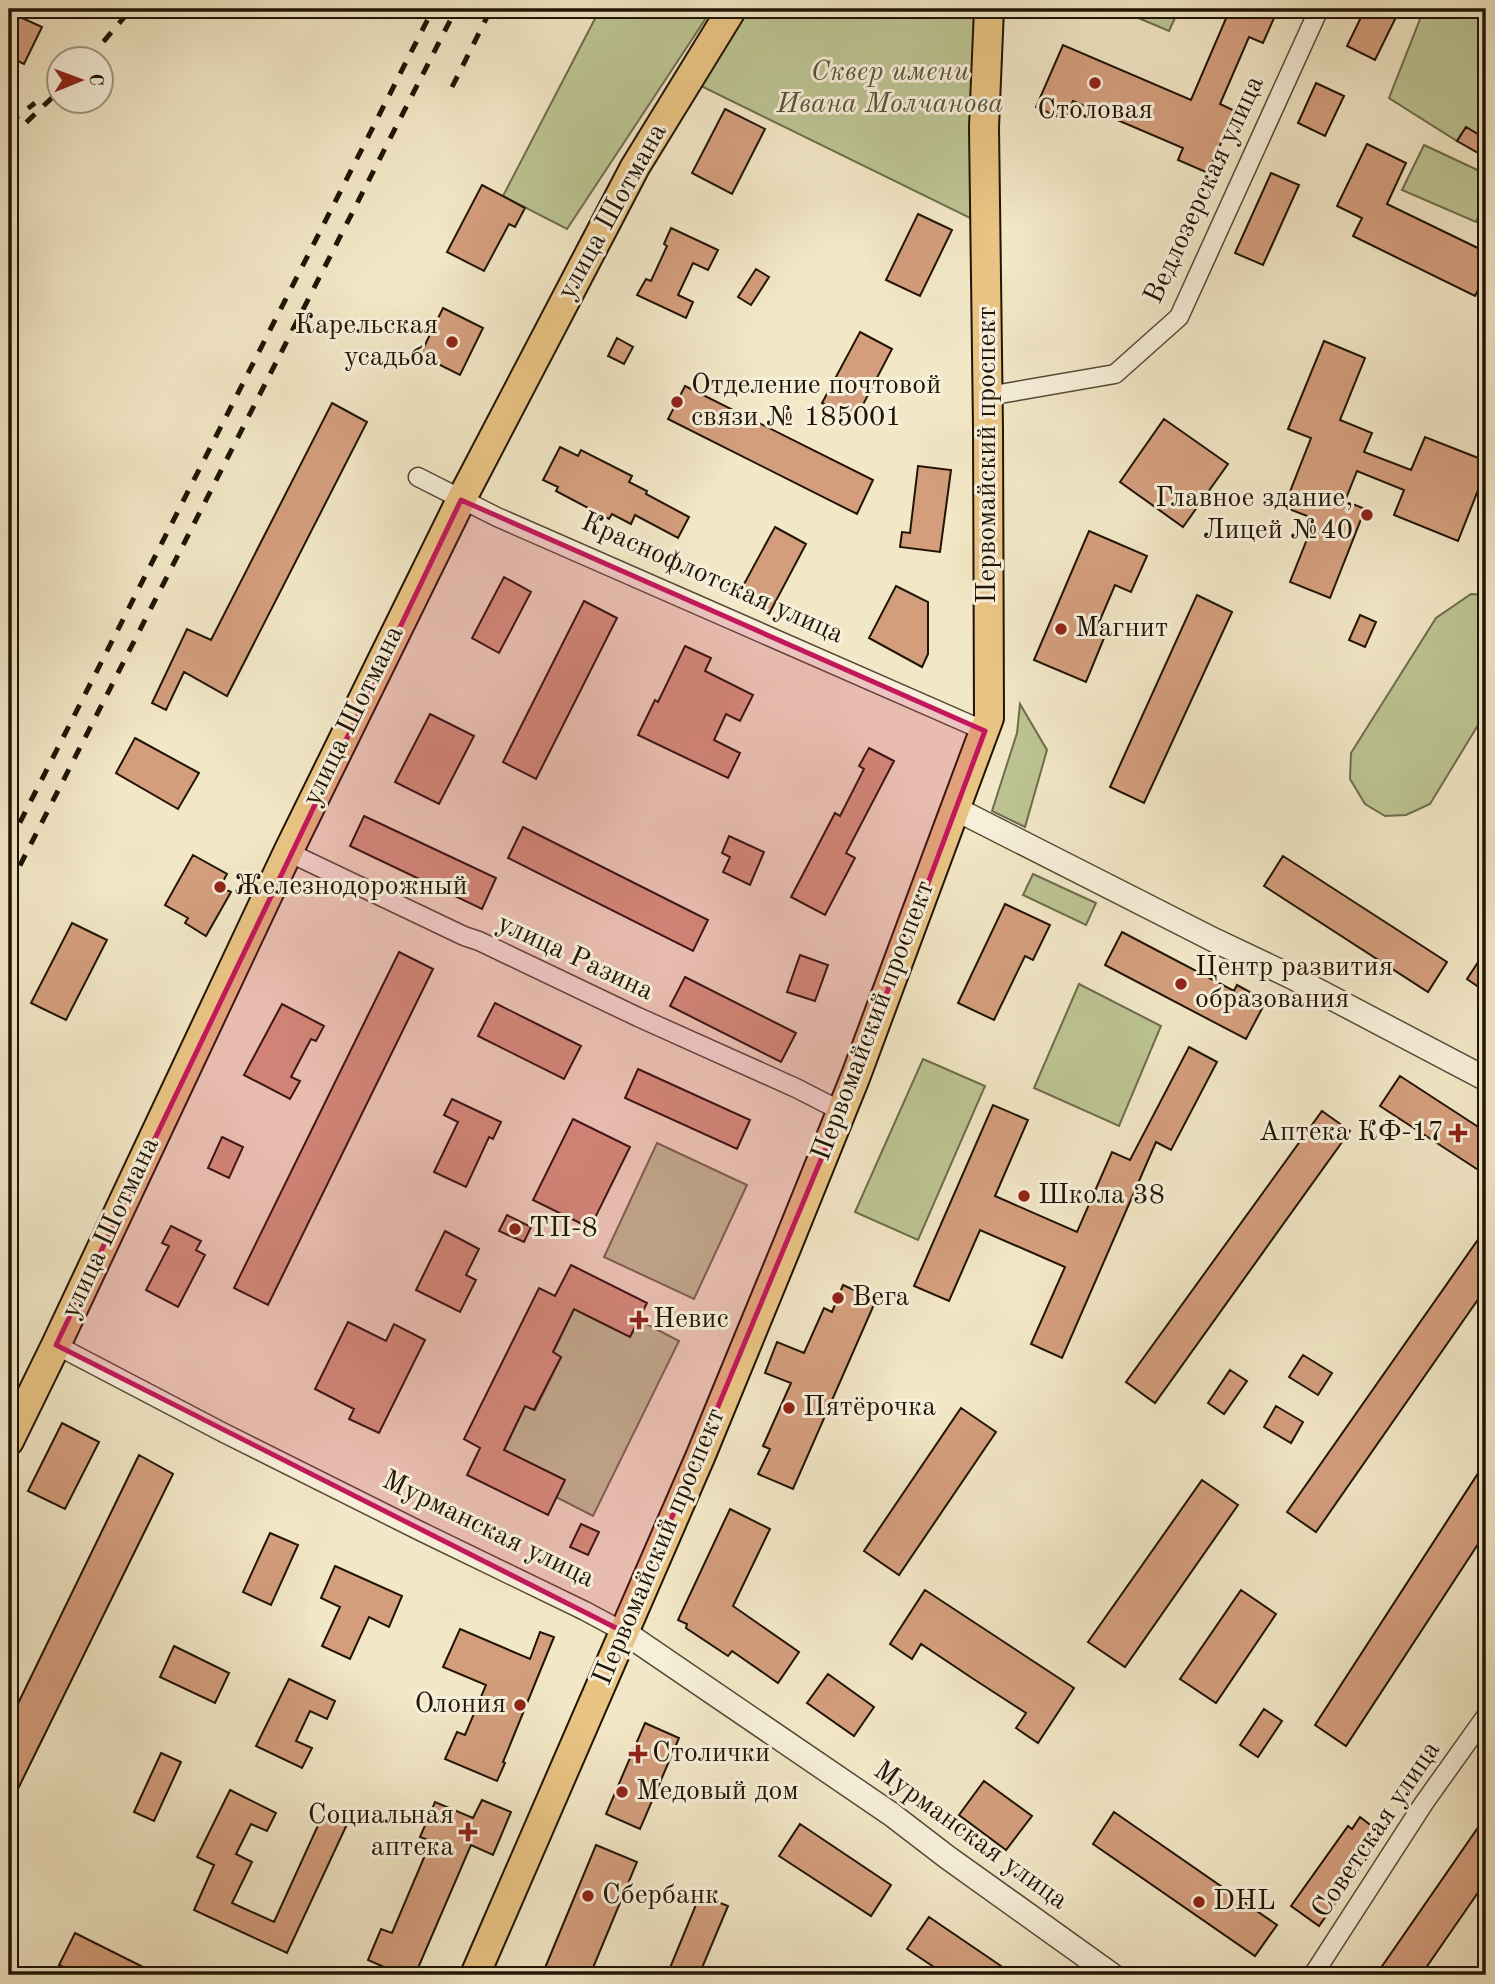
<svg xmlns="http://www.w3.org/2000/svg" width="1495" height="1984" font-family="'Old Standard TT',serif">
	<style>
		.green { fill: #bdc493; stroke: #6e6c4c; stroke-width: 2 }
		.building { fill: #d49e7d; stroke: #201405; stroke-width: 2 }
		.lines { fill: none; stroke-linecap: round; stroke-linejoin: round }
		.minor-casing { stroke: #544935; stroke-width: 21 }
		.tertiary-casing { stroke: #544935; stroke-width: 26 }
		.primary-casing { stroke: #201405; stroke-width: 32 }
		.minor { stroke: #f7efda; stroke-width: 18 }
		.tertiary { stroke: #f7efda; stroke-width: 23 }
		.primary { stroke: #e9c483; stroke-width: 28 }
		.rail { stroke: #201405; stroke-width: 5; stroke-dasharray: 12 12; stroke-linecap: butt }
		.marked { fill: #c2185b; fill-opacity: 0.2; stroke: #c2185b; stroke-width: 5; stroke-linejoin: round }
		.poi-dot { fill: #8f2418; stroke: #f7efda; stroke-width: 2.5 }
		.labels { text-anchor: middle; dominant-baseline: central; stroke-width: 6; stroke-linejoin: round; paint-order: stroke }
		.park-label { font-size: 28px; font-style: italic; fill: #575237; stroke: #f7efda }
		.poi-label { font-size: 28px; fill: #201405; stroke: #f7efda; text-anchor: start }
		.street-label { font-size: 28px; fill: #201405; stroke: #f7efda }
	</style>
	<rect width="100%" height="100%" fill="#f2e7c6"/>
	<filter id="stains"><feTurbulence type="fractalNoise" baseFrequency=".00286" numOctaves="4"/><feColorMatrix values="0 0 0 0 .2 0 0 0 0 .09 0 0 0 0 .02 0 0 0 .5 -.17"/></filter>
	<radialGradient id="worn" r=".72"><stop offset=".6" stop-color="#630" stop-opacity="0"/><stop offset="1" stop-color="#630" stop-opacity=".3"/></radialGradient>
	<path class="green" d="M600 9H712L567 229 503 196Z
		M741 9H974L972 219 695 83Z
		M1117 9H1179L1169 31Z
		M1424 9H1486V139L1466 127 1457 141 1389 98Z
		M1424 145 1486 174V200L1476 222 1402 190Z
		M1471 594 1486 595V712L1430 804 1406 815 1385 816 1365 804 1350 779 1351 753 1436 618Z
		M1020 704 1047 750 1025 827 992 811 1017 733Z
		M1033 874 1096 903 1086 925 1023 895Z
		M1079 984 1161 1026 1119 1126 1034 1088Z
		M923 1059 985 1086 918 1240 855 1212Z
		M657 1143 747 1185 694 1299 604 1257Z
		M574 1309 630 1337 639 1320 679 1341 593 1516 556 1497 564 1480 504 1450 525 1406 535 1410 561 1357 553 1352Z"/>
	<path class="building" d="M1230 9H1278L1263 43 1249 37 1220 104 1235 111 1208 173 1178 160 1183 148 1073 101 1065 120 1036 107 1063 45 1191 100Z
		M1365 9H1400L1375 60 1347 46Z
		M9 12 42 27 24 64 9 57Z
		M1316 83 1344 96 1325 136 1298 123Z
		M725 109 765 129 732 194 692 173Z
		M1466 127 1486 139 1480 154 1457 141Z
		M1367 144 1406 163 1387 204 1486 252V274L1475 296 1353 236 1362 218 1337 206Z
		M1271 173 1299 185 1263 265 1235 253Z
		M482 185 525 208 515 227 509 224 484 271 447 252Z
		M918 214 952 230 920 296 886 280Z
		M671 228 718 250 708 270 693 263 678 295 693 302 686 318 637 295 646 279 651 281 667 246 664 244Z
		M756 269 769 277 751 305 738 297Z
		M443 308 483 328 460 375 420 355Z
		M860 332 892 349 855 420 822 403Z
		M617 338 633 347 624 364 608 356Z
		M1324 341 1365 358 1340 420 1372 433 1364 452 1411 470 1425 437 1486 461V470L1458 541 1394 515 1404 490 1357 471 1345 501 1365 509 1330 598 1290 582 1315 519 1284 507 1311 438 1288 429Z
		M685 386 873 480 857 514 668 419Z
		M332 403 367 422 227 696 184 672 166 710 152 703 187 629 211 640Z
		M1164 419 1228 464 1183 527 1120 482Z
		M560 447 578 456 581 450 632 476 629 482 647 491 646 494 689 517 678 538 635 515 631 524 612 514 609 519 556 491 558 487 543 480Z
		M918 466 951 470 940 552 900 547 902 532 910 533Z
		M775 527 806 544 769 614 737 597Z
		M1089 531 1147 556 1131 592 1115 585 1094 634 1104 638 1086 682 1034 660Z
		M504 577 531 592 499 653 472 638Z
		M896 586 928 602V654L922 667 869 638Z
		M1197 595 1232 612 1144 803 1110 787Z
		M584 601 617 618 536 779 503 762Z
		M1360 615 1376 622 1365 647 1349 640Z
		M685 646 711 658 705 671 753 695 740 721 726 714 714 740 740 753 728 778 638 735 655 700 658 702Z
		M430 714 474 736 439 804 395 782Z
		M135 738 199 773 178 809 116 773Z
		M869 748 894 761 846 853 855 858 825 915 791 897 835 813 840 816 864 769 859 766Z
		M364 816 496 878 482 909 350 846Z
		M523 827 708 920 693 951 508 858Z
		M729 836 764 852 750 885 723 872 730 857 722 853Z
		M193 855 227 874 220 887 231 892 206 936 185 923 188 918 165 905Z
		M1283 856 1447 962 1428 992 1264 886Z
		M1005 904 1050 925 1033 960 1025 956 994 1020 958 1003Z
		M72 923 107 940 66 1020 31 1003Z
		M1122 932 1234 991 1237 985 1266 1001 1246 1039 1105 965Z
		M1486 950V992L1467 979Z
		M399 952 433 969 268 1305 234 1288Z
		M800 955 828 965 815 1001 787 992Z
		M685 977 796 1033 781 1062 670 1006Z
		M495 1003 581 1046 564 1079 478 1036Z
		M282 1004 324 1026 316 1041 311 1039 291 1077 300 1081 290 1099 244 1075Z
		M1189 1047 1217 1062 1171 1150 1156 1142 1062 1358 1031 1344 1065 1267 980 1230 949 1301 914 1286 993 1105 1028 1120 995 1196 1077 1232 1112 1152 1130 1160Z
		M638 1069 750 1120 737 1149 625 1098Z
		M1400 1076 1486 1132V1175L1380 1106Z
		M452 1099 501 1122 493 1139 489 1137 466 1187 434 1172 458 1122 444 1115Z
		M1322 1111 1350 1131 1155 1403 1126 1382Z
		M573 1119 630 1147 590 1228 533 1200Z
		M222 1137 243 1147 229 1178 208 1168Z
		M507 1215 531 1227 524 1242 499 1231Z
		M171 1226 201 1241 196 1250 205 1255 178 1307 146 1290 169 1246 162 1243Z
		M445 1231 479 1249 466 1275 476 1280 460 1312 416 1290Z
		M1477 1241 1486 1248V1288L1316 1532 1287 1512Z
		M571 1265 647 1303 630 1337 574 1309 553 1352 561 1357 534 1410 525 1406 504 1450 565 1480 548 1515 467 1475 480 1448 464 1439 539 1288 555 1296Z
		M843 1285 876 1300 793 1489 758 1474 770 1449 763 1446 791 1383 765 1373 777 1342 804 1353 824 1308 832 1312Z
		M348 1322 386 1341 394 1324 425 1340 379 1433 349 1419 354 1409 315 1389Z
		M1303 1355 1332 1373 1318 1395 1289 1377Z
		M1230 1370 1247 1381 1224 1414 1208 1403Z
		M1276 1406 1303 1422 1291 1443 1264 1427Z
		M961 1408 996 1432 899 1575 864 1551Z
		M62 1423 99 1442 65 1509 28 1491Z
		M139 1455 173 1474 9 1807V1722Z
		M1486 1461V1532L1346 1746 1315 1725Z
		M1202 1480 1238 1505 1125 1667 1088 1642Z
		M730 1509 770 1529 733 1606 799 1652 778 1683 732 1651 728 1656 686 1628 687 1624 678 1620Z
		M581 1524 599 1532 588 1555 570 1547Z
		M270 1533 298 1545 271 1605 243 1592Z
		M335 1566 402 1596 389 1627 369 1617 350 1659 322 1646 340 1607 321 1598Z
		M925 1590 1074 1688 1038 1743 1016 1728 1026 1713 975 1680 921 1644 912 1659 890 1644Z
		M1241 1590 1276 1614 1216 1703 1180 1679Z
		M460 1629 530 1659 540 1632 554 1637 503 1762 505 1763 497 1781 445 1759 457 1732 465 1735 486 1685 443 1667Z
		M174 1646 229 1673 215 1703 160 1677Z
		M828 1674 874 1707 854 1736 807 1703Z
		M289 1679 335 1701 327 1719 310 1711 296 1741 312 1748 302 1768 256 1746Z
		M1264 1709 1282 1721 1258 1757 1240 1745Z
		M645 1723 679 1738 640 1829 606 1814Z
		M161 1753 181 1762 154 1821 134 1812Z
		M984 1781 1032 1816 1006 1850 959 1815Z
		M230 1790 276 1813 267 1831 251 1824 236 1854 252 1862 232 1903 274 1922 325 1810 349 1820 287 1953 194 1910 214 1865 197 1857Z
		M482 1800 511 1812 493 1855 471 1845 415 1975H402L368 1960 381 1929 392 1933 431 1841 420 1837 435 1802 473 1818Z
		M1114 1812 1277 1925 1255 1956 1093 1844Z
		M1486 1816V1881L1421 1975H1376Z
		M1360 1817 1373 1827 1366 1838 1376 1845 1319 1926 1291 1906 1348 1826 1352 1829Z
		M800 1824 891 1885 871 1916 779 1856Z
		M596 1845 637 1862 590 1975H542Z
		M700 1895 728 1906 699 1975H667Z
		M929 1917 1001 1966 995 1975H946L907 1949Z
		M75 1933 159 1975H79L59 1965Z"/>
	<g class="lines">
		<g class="minor-casing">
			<path id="minor" d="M988 396 1115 374 1179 317 1319 9
				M418 477 497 517 985 731
				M288 852 464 936 479 941 638 1017 796 1088 841 1111
				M56 1345 222 1432 420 1531 585 1611 624 1632
				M1313 1975 1424 1803 1486 1716"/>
		</g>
		<g class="tertiary-casing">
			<path id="tertiary" d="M954 808 1214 940 1292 977 1486 1079
				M624 1632 891 1814 947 1857 1112 1975"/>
		</g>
		<g class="primary-casing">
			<path id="primary" d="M9 1441 56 1345 288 852 461 500 635 167 732 9
				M475 1975 701 1455 787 1246 855 1078 989 718 988 428 984 127 989 9"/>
		</g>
		<use href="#minor" class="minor"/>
		<use href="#tertiary" class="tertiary"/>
		<use href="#primary" class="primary"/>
		<path class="rail" d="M88 60 131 9
			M452 87 491 9
			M9 123 35 103
			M9 139 60 90
			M9 844 433 9
			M9 887 456 9"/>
	</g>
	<path class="marked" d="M461 500 985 731 855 1078 624 1632 56 1345Z"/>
	<g class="poi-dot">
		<circle cx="1095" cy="83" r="7"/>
		<circle cx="452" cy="342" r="7"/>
		<circle cx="677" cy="402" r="7"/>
		<circle cx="1367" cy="515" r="7"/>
		<circle cx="1061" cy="629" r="7"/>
		<circle cx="220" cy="887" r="7"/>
		<circle cx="1181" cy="984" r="7"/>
		<path d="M1454.5 1122.5h7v7h7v7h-7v7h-7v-7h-7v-7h7z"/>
		<circle cx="1024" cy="1196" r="7"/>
		<circle cx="515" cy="1229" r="7"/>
		<circle cx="838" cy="1298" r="7"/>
		<path d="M635.5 1309.5h7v7h7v7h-7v7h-7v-7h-7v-7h7z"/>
		<circle cx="789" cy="1408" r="7"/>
		<circle cx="520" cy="1705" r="7"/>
		<path d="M634.5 1743.5h7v7h7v7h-7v7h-7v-7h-7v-7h7z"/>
		<circle cx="622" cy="1792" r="7"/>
		<path d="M464.5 1821.5h7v7h7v7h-7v7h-7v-7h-7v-7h7z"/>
		<circle cx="588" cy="1896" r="7"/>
		<circle cx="1199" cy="1902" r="7"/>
	</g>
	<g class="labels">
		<g class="park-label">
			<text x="890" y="73">Сквер имени<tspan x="890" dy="32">Ивана Молчанова</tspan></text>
		</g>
		<g class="poi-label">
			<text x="1095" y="111" text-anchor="middle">Столовая</text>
			<text x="438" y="326" text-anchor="end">Карельская<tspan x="438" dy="32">усадьба</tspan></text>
			<text x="691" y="386">Отделение почтовой<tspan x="691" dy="32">связи № 185001</tspan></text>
			<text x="1353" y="499" text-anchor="end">Главное здание,<tspan x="1353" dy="32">Лицей №40</tspan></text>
			<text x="1075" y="629">Магнит</text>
			<text x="234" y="887">Железнодорожный</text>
			<text x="1195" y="968">Центр развития<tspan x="1195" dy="32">образования</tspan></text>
			<text x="1444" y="1133" text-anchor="end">Аптека КФ-17</text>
			<text x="1038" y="1196">Школа 38</text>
			<text x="529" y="1229">ТП-8</text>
			<text x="852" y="1298">Вега</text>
			<text x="653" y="1320">Невис</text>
			<text x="803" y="1408">Пятёрочка</text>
			<text x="506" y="1705" text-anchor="end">Олония</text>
			<text x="652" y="1754">Столички</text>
			<text x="636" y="1792">Медовый дом</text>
			<text x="454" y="1816" text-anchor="end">Социальная<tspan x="454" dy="32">аптека</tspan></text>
			<text x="602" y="1896">Сбербанк</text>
			<text x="1213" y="1902">DHL</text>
		</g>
		<g class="street-label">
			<text transform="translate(1205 190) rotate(-65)">Ведлозерская улица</text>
			<text transform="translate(613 212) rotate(-61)">улица Шотмана</text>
			<text transform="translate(988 455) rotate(-90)">Первомайский проспект</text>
			<text transform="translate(712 579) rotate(24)">Краснофлотская улица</text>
			<text transform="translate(354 716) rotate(-64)">улица Шотмана</text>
			<text transform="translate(575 958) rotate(25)">улица Разина</text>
			<text transform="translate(874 1021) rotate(-69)">Первомайский проспект</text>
			<text transform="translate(111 1228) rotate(-65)">улица Шотмана</text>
			<text transform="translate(488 1530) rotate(26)">Мурманская улица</text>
			<text transform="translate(660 1547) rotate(-67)">Первомайский проспект</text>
			<text transform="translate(1377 1830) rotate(-56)">Советская улица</text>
			<text transform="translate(970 1836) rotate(36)">Мурманская улица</text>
		</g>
	</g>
	<rect width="1495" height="1984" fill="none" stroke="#f2e7c6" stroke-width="35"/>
	<rect x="10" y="10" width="1474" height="1963" fill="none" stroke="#201405" stroke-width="3.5"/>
	<rect x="18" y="18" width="1460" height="1949" fill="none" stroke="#201405" stroke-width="2"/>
	<g transform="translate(80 80) rotate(89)"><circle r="33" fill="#f7efda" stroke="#a19785" stroke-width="2"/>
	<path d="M0-5L12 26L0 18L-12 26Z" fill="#8f2418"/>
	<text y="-10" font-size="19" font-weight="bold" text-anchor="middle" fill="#201405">С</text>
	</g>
	<rect width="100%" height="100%" filter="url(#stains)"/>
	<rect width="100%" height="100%" fill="url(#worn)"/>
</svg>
